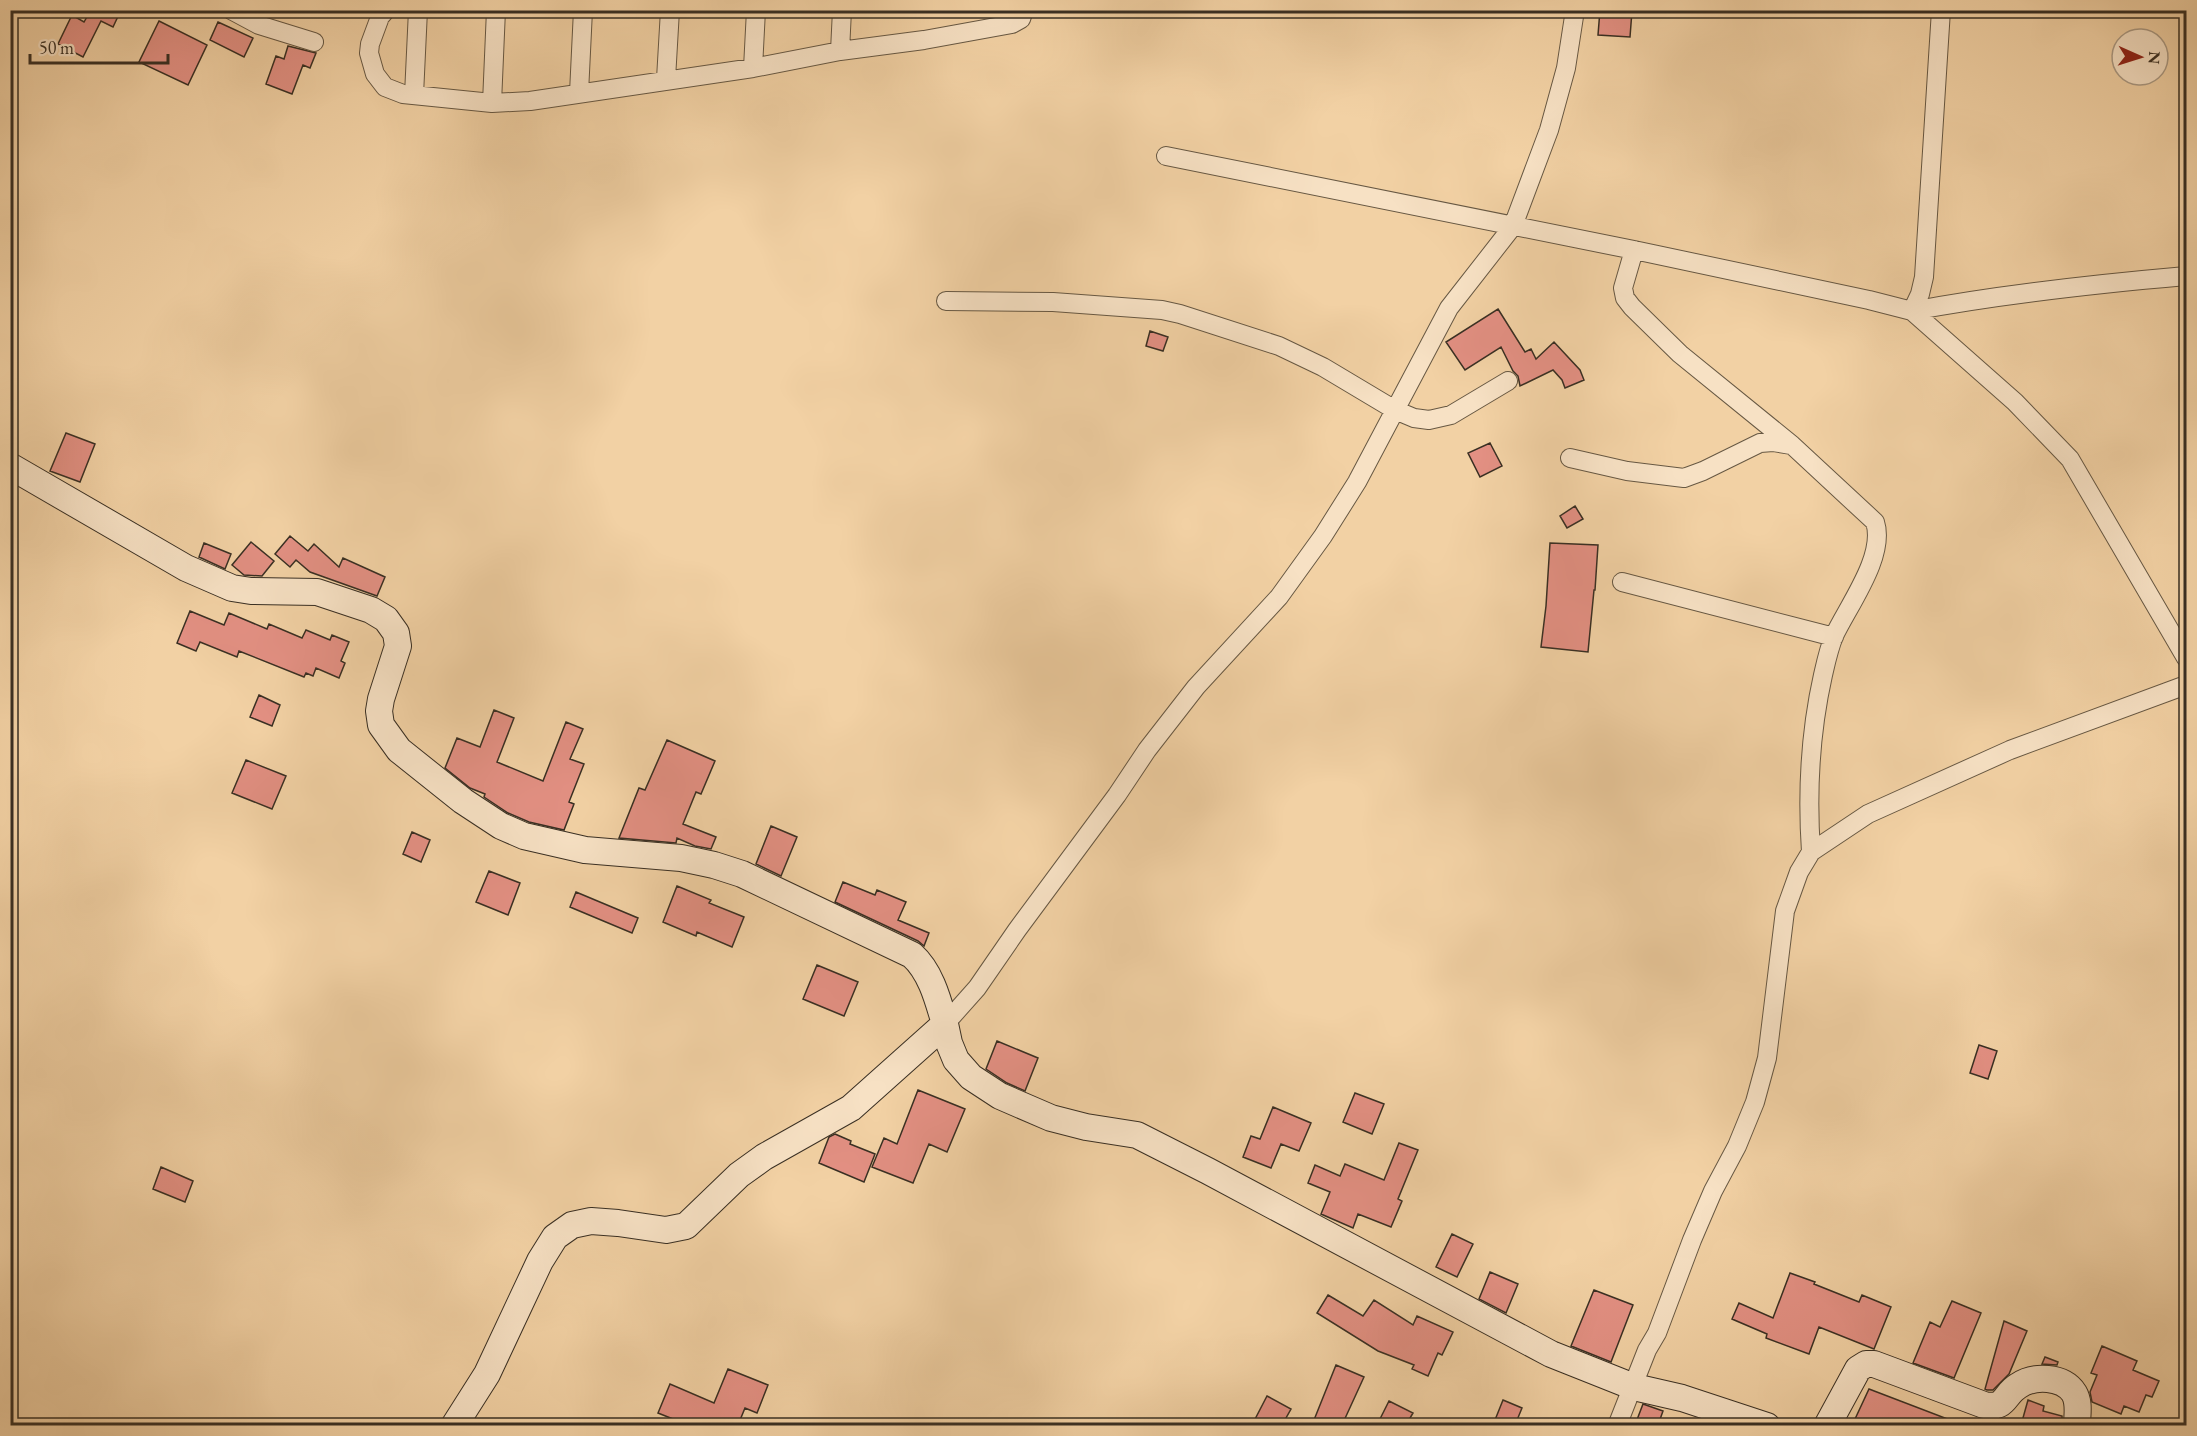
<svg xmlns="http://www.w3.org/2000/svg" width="2197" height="1436" font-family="'EB Garamond',serif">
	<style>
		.building { fill: #e39083; stroke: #392f23; stroke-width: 1.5 }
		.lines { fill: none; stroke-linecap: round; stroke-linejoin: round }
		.street-casing { stroke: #675843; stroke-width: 20 }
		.secondary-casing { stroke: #392f23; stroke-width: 28 }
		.street { stroke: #f7e1c4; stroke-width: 18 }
		.secondary { stroke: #f7e1c4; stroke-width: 26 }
	</style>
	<rect width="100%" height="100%" fill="#f2d1a4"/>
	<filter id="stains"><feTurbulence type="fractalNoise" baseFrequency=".00333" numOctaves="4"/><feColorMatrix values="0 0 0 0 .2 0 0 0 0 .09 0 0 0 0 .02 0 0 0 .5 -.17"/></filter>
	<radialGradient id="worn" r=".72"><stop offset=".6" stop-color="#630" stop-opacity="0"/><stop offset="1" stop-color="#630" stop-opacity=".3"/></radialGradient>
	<path class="building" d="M80 10H121L113 27 101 21 83 57 58 44 72 15 84 22 88 15Z
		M1600 10 1632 11 1630 37 1598 35Z
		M159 21 207 45 188 85 139 62Z
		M218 22 253 38 244 57 210 40Z
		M288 46 316 53 310 68 303 65 292 94 266 84 276 56 284 59Z
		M1498 309 1525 352 1531 349 1536 359 1554 342 1580 370 1584 380 1565 388 1562 380 1553 370 1520 386 1518 376 1513 371 1501 347 1465 370 1446 342Z
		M1150 331 1168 337 1163 351 1146 346Z
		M66 433 95 444 80 482 50 471Z
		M1490 443 1502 466 1480 477 1468 453Z
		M1575 506 1583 519 1567 528 1560 516Z
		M290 536 308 551 314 544 339 567 343 558 385 577 377 596 310 572 296 560 290 567 275 554Z
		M251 542 274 561 262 576 244 575 232 565Z
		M204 543 231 554 225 569 199 557Z
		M1550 543 1598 545 1595 590H1594L1588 652 1541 647 1546 606Z
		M190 611 224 625 229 613 267 629 269 624 302 638 306 630 330 640 332 635 349 642 341 661 345 663 339 678 316 668 313 676 306 673 304 677 239 651 237 657 200 642 196 651 177 643Z
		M259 695 280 705 272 726 250 717Z
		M494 710 514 718 497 762 543 781 566 722 583 729 570 759 584 764 569 802 574 804 564 830 529 822 508 813 484 797 485 794 470 788 445 768 457 738 480 747Z
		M667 740 715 761 701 794 696 792 683 824 716 837 711 849 695 846 677 838 676 843 619 838 639 788 645 790Z
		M246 760 286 776 272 809 232 793Z
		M771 826 797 837 781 876 756 864Z
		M412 832 430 840 421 862 403 854Z
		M489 871 520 883 508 915 476 902Z
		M843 882 875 895 877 890 906 902 898 920 929 933 924 946 918 941 835 902Z
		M677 886 711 900 709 903 744 917 732 947 697 932 696 936 663 922Z
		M576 892 638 918 632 933 570 907Z
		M817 965 858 982 844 1016 803 999Z
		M997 1041 1038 1058 1025 1091 1007 1083 986 1069Z
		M1979 1045 1997 1051 1988 1079 1970 1073Z
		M918 1090 965 1109 947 1152 929 1144 913 1183 872 1167 884 1138 897 1144Z
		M1355 1093 1384 1104 1372 1134 1343 1122Z
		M1273 1107 1311 1123 1299 1151 1281 1144 1271 1168 1243 1157 1251 1136 1260 1139Z
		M835 1134 851 1141 850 1144 875 1154 864 1182 819 1163 829 1137Z
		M1399 1143 1418 1150 1398 1199 1402 1201 1391 1227 1358 1214 1353 1228 1321 1214 1330 1192 1308 1183 1315 1165 1340 1176 1345 1164 1384 1180Z
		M161 1167 193 1181 185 1202 153 1189Z
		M1452 1234 1473 1244 1457 1277 1436 1267Z
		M1490 1272 1518 1284 1506 1313 1479 1299Z
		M1790 1273 1815 1282 1814 1284 1859 1302 1862 1295 1891 1307 1874 1349 1819 1327 1809 1354 1766 1338 1767 1334 1732 1319 1739 1303 1773 1318Z
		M1594 1290 1633 1305 1611 1362 1571 1346Z
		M1328 1295 1363 1316 1374 1300 1413 1325 1417 1316 1453 1332 1442 1355 1438 1353 1428 1376 1412 1369 1414 1365 1378 1351 1317 1313Z
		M1952 1301 1981 1313 1954 1378 1913 1363 1930 1322 1940 1327Z
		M2004 1321 2027 1331 2009 1374 1993 1390H1987L1985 1389Z
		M2102 1346 2137 1361 2133 1370 2159 1381 2152 1397 2146 1395 2139 1412 2124 1406 2121 1414 2092 1402 2090 1392 2097 1375 2091 1373Z
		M2045 1357 2058 1362 2057 1365 2042 1364Z
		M1336 1365 1364 1377 1342 1425H1312Z
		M728 1369 768 1385 757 1413 745 1408 738 1425H688L658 1413 670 1384 714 1403Z
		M1869 1389 1958 1423V1425H1870L1855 1419Z
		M1267 1396 1291 1409 1282 1425H1252Z
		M1503 1400 1522 1408 1515 1425H1493Z
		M2028 1400 2044 1406 2043 1411 2062 1416V1425H2021Z
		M1389 1401 1413 1413 1406 1425H1377Z
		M1643 1404 1663 1411 1658 1425H1635Z"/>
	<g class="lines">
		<g class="street-casing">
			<path id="street" d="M231 10 259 25 314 42
				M386 10 380 17 370 44 369 53 375 74 385 87 403 94 492 103 530 101 753 68 840 51 924 40 1012 24 1021 19 1024 10
				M840 51 842 10
				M753 68 756 10
				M666 79 670 10
				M579 93 583 10
				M414 95 418 10
				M492 103 496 10
				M1166 156 1634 250 1869 300 1912 311 2015 402 2070 459 2186 658
				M1634 250 1623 288 1625 298 1632 307 1680 354 1792 445 1875 522C1886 556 1848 606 1834 636 1829 648 1826 662 1823 675 1810 733 1807 793 1811 852
				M946 301 1053 302 1162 310 1180 314 1279 346 1323 367 1395 410 1414 418 1429 420 1451 415 1508 381
				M1912 311 1920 294 1924 277 1941 10
				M1912 311C2002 294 2095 284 2186 276
				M1570 458 1627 471 1684 478 1703 471 1760 443 1773 442 1791 445
				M1622 582 1834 637
				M945 1024 977 988 1017 930 1117 795 1147 750 1196 687 1279 597 1323 536 1357 482 1449 308 1513 226 1549 130 1566 68 1575 10
				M1617 1426 1647 1350 1657 1333 1692 1240 1713 1191 1737 1146 1755 1102 1767 1058 1785 911 1799 872 1811 852 1868 814 2010 750 2186 685"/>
		</g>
		<g class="secondary-casing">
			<path id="secondary" d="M10 466 186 568 232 588 251 591 317 592 371 610 386 619 396 633 398 646 381 699 379 711 381 725 399 750 463 801 501 826 524 836 585 850 681 858 714 865 742 874 912 955C931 972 938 1000 945 1024L851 1108 764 1157 739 1175 686 1226 666 1230 618 1223 591 1221 572 1225 555 1237 540 1261 487 1374 454 1426
				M945 1024 949 1043 956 1060 971 1077 1000 1096 1051 1118 1086 1127 1137 1135 1208 1171 1551 1354 1634 1387 1682 1398 1767 1426
				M1827 1426 1858 1369 1866 1364H1874L1984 1405C2007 1409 2003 1395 2018 1386 2034 1375 2063 1376 2074 1393 2080 1403 2077 1415 2077 1426"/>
		</g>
		<use href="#street" class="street"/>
		<use href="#secondary" class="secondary"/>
	</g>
	<rect width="2197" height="1436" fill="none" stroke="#f2d1a4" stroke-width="36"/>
	<rect x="12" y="12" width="2173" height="1412" fill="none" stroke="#392f23" stroke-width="3"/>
	<rect x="18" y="18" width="2161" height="1400" fill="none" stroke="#392f23" stroke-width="1.5"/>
	<g transform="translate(2140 57) rotate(93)"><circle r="28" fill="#f7e1c4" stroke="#ab9a84" stroke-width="1.5"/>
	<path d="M0-4.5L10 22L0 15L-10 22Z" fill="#8f2418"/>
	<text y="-9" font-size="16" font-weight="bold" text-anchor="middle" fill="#392f23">N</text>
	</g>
	<path d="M30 54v9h138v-9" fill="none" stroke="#392f23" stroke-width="3"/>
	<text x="39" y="54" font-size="18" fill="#392f23" stroke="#f7e1c4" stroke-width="4.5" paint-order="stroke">50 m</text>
	<rect width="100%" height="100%" filter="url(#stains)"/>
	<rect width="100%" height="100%" fill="url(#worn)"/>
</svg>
